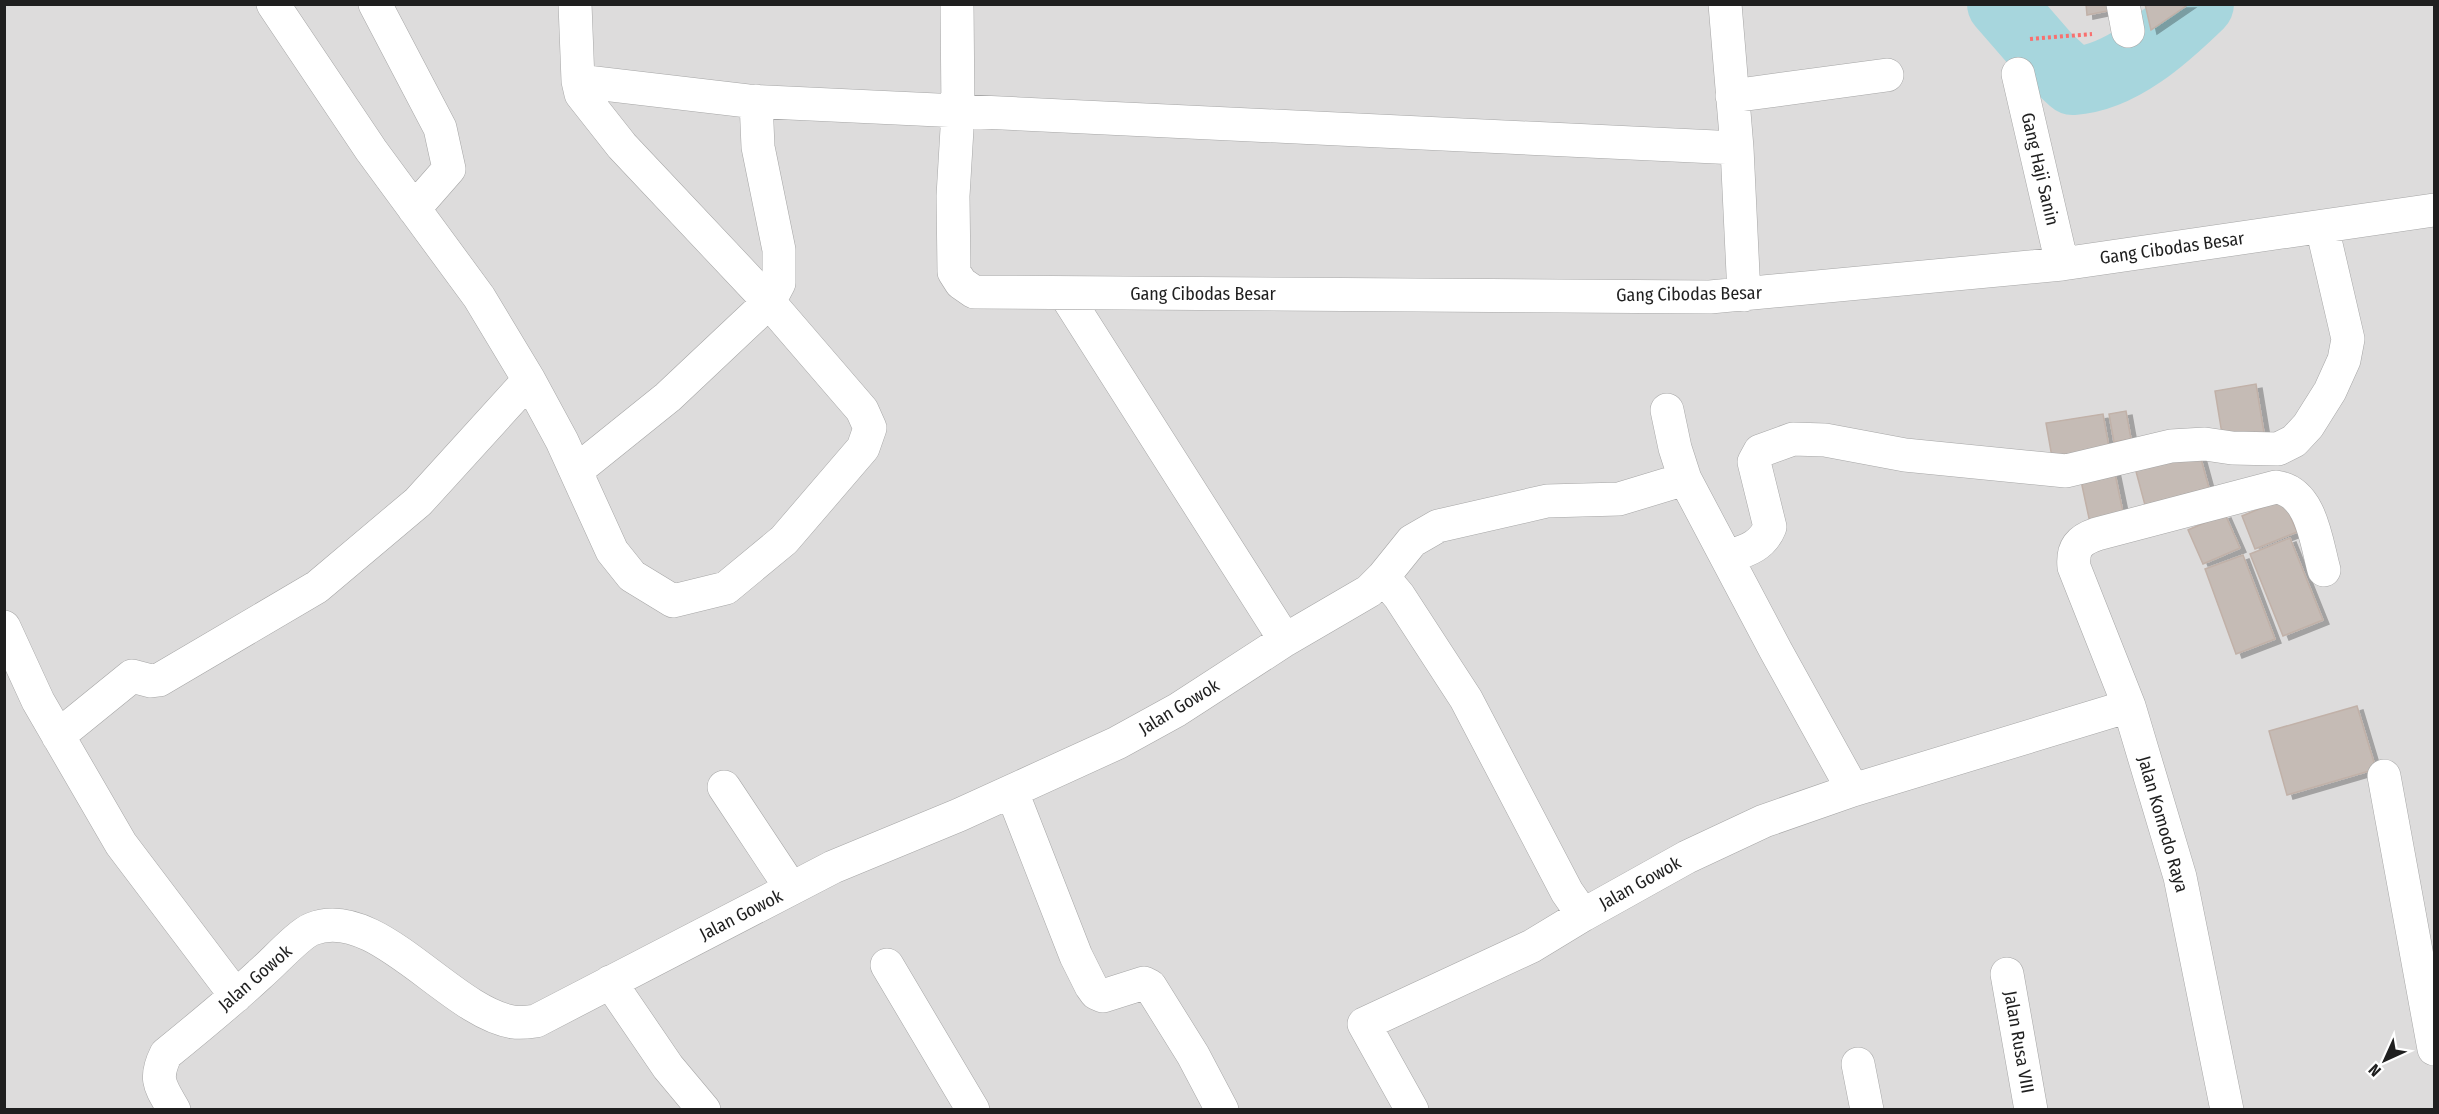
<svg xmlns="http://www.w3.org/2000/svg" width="2439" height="1114" font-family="'Fira Sans Condensed',sans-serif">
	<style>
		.residential { fill: #dddcdc }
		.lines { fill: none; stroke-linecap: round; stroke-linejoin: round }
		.river { stroke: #a7d6dd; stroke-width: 68 }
		.building { fill: #c5bbb5; stroke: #c1b1a8; stroke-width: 1.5; filter: url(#shadow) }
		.minor-casing { stroke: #a6a6a6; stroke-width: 34 }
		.path { stroke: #f8706f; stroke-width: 4; stroke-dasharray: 3 3; stroke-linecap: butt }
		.minor { stroke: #fff; stroke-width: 33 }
		.labels { text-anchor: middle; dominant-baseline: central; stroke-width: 4.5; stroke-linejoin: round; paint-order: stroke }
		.street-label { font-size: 18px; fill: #1f1f1f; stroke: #fff }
	</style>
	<defs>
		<filter id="shadow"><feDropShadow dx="6" dy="4" stdDeviation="0" flood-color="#0004"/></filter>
	</defs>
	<rect width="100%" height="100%" fill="#f0ece6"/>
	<path class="residential" d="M5 5H2434V1109H5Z"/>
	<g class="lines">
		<path class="river" d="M2001 4 2048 58 2073 81C2121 78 2166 37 2200 4"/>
	</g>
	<path class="building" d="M2086 4H2117V9L2087 15Z
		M2145 4H2189L2151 30Z
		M2256 384 2264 433 2223 440 2215 391Z
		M2126 411 2131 439 2114 442 2109 414Z
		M2103 414 2110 453 2053 463 2046 423Z
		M2198 448 2209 488 2145 505 2134 464Z
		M2114 469 2124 517 2090 523 2080 476Z
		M2283 499 2297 532 2255 549 2242 516Z
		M2225 514 2240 548 2203 564 2188 530Z
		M2290 538 2323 620 2283 636 2250 554Z
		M2243 555 2275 639 2236 654 2205 569Z
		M2357 706 2376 769 2287 795 2269 731Z"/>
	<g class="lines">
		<g class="minor-casing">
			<path id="minor" d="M273 4 371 150 479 297 529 380 562 441 612 551 632 576 673 601 726 588 784 540 863 448 870 428 862 410 769 302 622 146 581 94 578 81 575 4
				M375 4 440 128 449 169 414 209
				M957 4 958 112 953 196 954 272 961 283 974 292 1710 297 2062 264 2434 210
				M1725 4 1737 148 1744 295
				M2123 4 2128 31
				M2018 74 2062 264
				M578 81 748 101 1737 148
				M1732 96 1887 75
				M1065 294 1285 640
				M1667 410 1675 448 1685 479 1776 651 1853 790
				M576 471 668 397 769 302 779 283V250L758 147 756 101
				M1727 557C1745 551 1762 547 1770 527L1754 462 1760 451 1793 439 1825 440 1905 455 2066 471 2171 446 2205 444 2232 448 2278 449 2294 441 2308 426 2330 391 2344 360 2348 339 2322 227
				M1383 577 1412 541 1438 526 1547 501 1619 499 1685 479
				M4 627 38 701 121 844 236 996
				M58 736 132 676 151 681 159 680 317 587 418 502 529 380
				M2384 776 2434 1049
				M724 787 791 888
				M1012 792 1076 956 1091 986 1096 993 1103 996 1144 983 1150 986 1193 1055 1222 1110
				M887 965 973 1110
				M2007 974 2031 1110
				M610 982 668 1067 704 1110
				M1858 1064 1867 1110
				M174 1110C161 1087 153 1080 166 1054 198 1028 230 1002 260 974 272 964 299 934 312 929 376 903 450 1012 513 1022 520 1023 529 1022 536 1021L833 867 959 815 1117 743 1177 710 1285 640 1369 591 1383 577 1399 596 1466 699 1567 892 1583 915 1687 857 1764 821 1853 790 2129 706
				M1412 1110 1364 1024 1532 946 1583 915
				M2227 1110 2180 877 2129 706 2074 567C2072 548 2079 540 2097 534L2276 487C2312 492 2316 542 2324 570"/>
		</g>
		<path class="path" d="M2030 39 2092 34"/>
		<use href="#minor" class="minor"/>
	</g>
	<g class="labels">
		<g class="street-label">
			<text transform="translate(2040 169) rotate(77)">Gang Haji Sanin</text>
			<text transform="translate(2172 248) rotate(-8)">Gang Cibodas Besar</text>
			<text x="1203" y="294">Gang Cibodas Besar</text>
			<text transform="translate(1689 294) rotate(-1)">Gang Cibodas Besar</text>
			<text transform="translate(1179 707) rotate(-31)">Jalan Gowok</text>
			<text transform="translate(2163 824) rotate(74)">Jalan Komodo Raya</text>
			<text transform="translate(1640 883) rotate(-29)">Jalan Gowok</text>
			<text transform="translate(741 915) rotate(-27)">Jalan Gowok</text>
			<text transform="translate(255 978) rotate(-41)">Jalan Gowok</text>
			<text transform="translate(2019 1042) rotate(80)">Jalan Rusa VIII</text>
		</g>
	</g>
	<rect width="2439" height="1114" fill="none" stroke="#1f1f1f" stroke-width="12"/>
	<g transform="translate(2385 1060) rotate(225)" stroke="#ffffff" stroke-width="4.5" paint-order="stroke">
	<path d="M0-4.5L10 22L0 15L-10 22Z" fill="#1f1f1f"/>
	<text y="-9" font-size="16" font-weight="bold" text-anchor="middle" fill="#1f1f1f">N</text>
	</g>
</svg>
